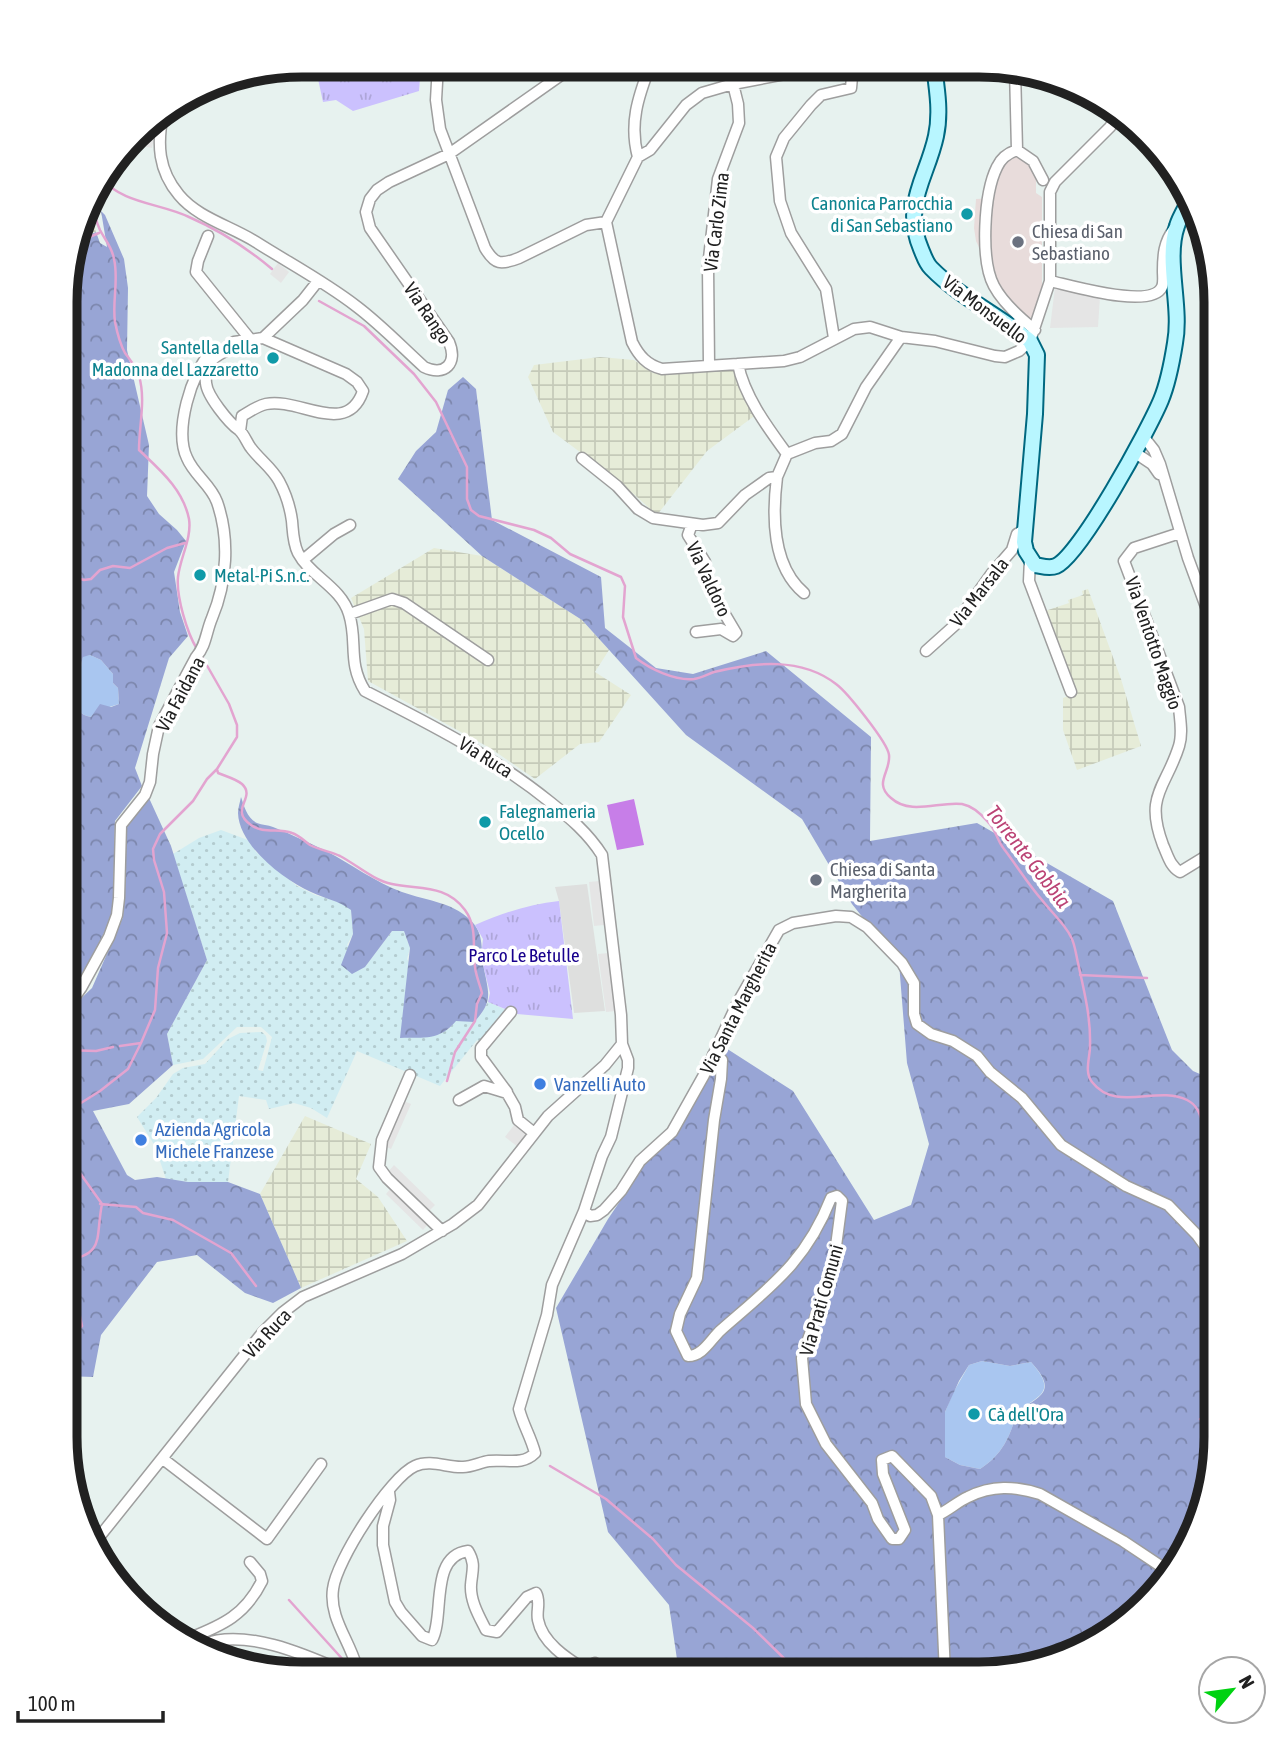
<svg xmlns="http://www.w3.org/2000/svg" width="1281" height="1739" font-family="'Asap Condensed',sans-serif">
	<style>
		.residential { fill: #dedfde }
		.industrial { fill: url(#industrial-grid) }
		.farmland { fill: url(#farmland-dots) }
		.grass { fill: #a9c6f0 }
		.forest { fill: url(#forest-crowns); fill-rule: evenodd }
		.park { fill: url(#park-tufts) }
		.pitch { fill: #c77ee8 }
		.parking { fill: #e5e5e5 }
		.plaza { fill: #e8dcdb }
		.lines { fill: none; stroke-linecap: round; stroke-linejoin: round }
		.stream { stroke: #e3a4d0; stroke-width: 2.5 }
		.street-casing { stroke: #9e9e9e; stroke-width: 13 }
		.secondary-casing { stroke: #006880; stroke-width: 18 }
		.street { stroke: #fff; stroke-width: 10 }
		.secondary { stroke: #b8f6ff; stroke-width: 14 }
		.culture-dot { fill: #0f9aa8; stroke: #fff; stroke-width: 2.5 }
		.worship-dot { fill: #6b7280; stroke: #fff; stroke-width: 2.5 }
		.shop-dot { fill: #3f7fe0; stroke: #fff; stroke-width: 2.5 }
		.labels { text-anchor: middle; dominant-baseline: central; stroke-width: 7; stroke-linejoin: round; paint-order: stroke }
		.culture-label { font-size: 19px; fill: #0d838f; stroke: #fff; text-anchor: start }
		.street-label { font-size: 19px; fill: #212121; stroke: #fff }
		.worship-label { font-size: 19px; fill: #5b616d; stroke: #fff; text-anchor: start }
		.park-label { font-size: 19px; fill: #18018d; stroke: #fff }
		.shop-label { font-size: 19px; fill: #366cbe; stroke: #fff; text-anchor: start }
		.water-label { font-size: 21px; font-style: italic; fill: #bb4375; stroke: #fff }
		.rim { fill: none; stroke: #212121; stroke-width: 9 }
	</style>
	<defs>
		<pattern id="industrial-grid" width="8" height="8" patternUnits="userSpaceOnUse" patternTransform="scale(1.75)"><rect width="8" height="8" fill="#e6ecd8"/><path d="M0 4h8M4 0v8" fill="none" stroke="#c5cab9"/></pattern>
		<pattern id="farmland-dots" width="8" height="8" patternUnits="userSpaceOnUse" patternTransform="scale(1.75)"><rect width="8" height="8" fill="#d1edf2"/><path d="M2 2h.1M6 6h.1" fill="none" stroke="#b3cbcf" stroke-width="1.8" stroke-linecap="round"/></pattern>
		<pattern id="forest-crowns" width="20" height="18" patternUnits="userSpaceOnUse" patternTransform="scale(1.75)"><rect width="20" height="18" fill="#98a5d5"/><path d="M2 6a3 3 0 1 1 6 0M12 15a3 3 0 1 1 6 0" fill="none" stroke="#7c86ac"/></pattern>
		<pattern id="park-tufts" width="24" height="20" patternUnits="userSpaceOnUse" patternTransform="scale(1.75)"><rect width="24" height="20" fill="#cbc1fe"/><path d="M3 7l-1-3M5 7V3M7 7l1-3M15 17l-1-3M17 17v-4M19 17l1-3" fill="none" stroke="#aea6d9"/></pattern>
	</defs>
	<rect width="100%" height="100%" fill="#e7f2ef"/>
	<path class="residential" d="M587 884 605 1011 574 1013 559 901 555 887Z"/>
	<path class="industrial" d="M95 187 93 218 96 232 81 238 80 232Z
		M600 357 634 360 653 373 735 369 757 414 707 451 657 515 619 481 553 432 528 377 534 365Z
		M434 548 482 556 582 620 609 650 595 672 631 695 599 742 580 744 535 779 490 748 368 681 364 629 351 598Z
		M1088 589 1121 679 1141 746 1077 770 1063 730V698L1074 694 1045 611 1069 603 1068 600 1083 595 1082 591Z
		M305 1116 371 1144 356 1179 378 1197 407 1241 301 1288 260 1194Z"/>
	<path class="farmland" d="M221 830 248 840 256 852 297 886 315 895 343 903 351 910 353 934 347 945 365 967 392 931H404L410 948 407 959 448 1030 456 1020 480 1016 488 1002 511 1012 497 1019 481 1042 477 1040 440 1086 357 1051 327 1118 311 1108 294 1103 269 1109 266 1100 239 1096 228 1182H188L166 1179 155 1146 137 1117 156 1098 173 1074 183 1068 205 1064 228 1039 240 1033 262 1032 266 1036 267 1041 258 1070 263 1071 272 1037 261 1027H237L203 1059 173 1065 167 1034 207 960 173 854 199 838Z"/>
	<path class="grass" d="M90 655 101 660 113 674V683L118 688 119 704 96 711 91 717C67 713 79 689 81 674 81 667 81 663 83 656Z
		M982 1361 1010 1366 1031 1362C1057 1392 1041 1394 1017 1412 1010 1437 1002 1455 980 1469L960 1465 945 1457V1412L953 1393 969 1365Z"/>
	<path class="forest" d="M101 211 105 215 124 259 128 288 127 350 149 445 147 496 159 514 177 530 186 541 174 572 180 612 188 636 169 658 135 768 142 786 115 821 113 915 88 965 73 992 66 997 67 271 80 232 82 238 96 232 100 243 107 247ZM90 655 101 660 113 674V683L118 688 119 704 111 707 100 704 91 717C67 713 79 689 81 674 81 667 81 663 83 657Z
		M463 377 476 389 492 520 601 577 605 628 656 668 693 674 766 651 871 737 870 841 977 823 1113 901 1172 1050 1193 1071 1216 1081V1453L1176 1569 1083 1650 979 1674 679 1673 669 1605 608 1532 556 1308 608 1219 683 1108 718 1043 793 1091 874 1220 911 1205 929 1144 907 1063 899 963 852 904 802 819 686 735 582 620 482 556 398 479 416 451 436 432 448 390ZM982 1361 1010 1366 1031 1362C1058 1392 1041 1395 1017 1412 1010 1437 1002 1455 980 1469L960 1465 945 1457V1412L959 1381 969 1365Z
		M241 797C244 806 247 818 257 823 262 825 268 825 273 827 291 834 309 843 326 851 351 864 375 882 402 892 427 901 456 902 474 924 485 938 480 953 484 969 489 994 493 1002 474 1022L456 1021C439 1041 425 1037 400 1038L410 948 404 931H392L365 967 352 974 341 965 353 934 351 910C338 900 325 899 311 892 284 880 239 846 238 813 238 808 240 802 241 797Z
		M149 798 171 846 207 960 167 1034 173 1065 129 1104 93 1111 127 1175 135 1180 157 1177 188 1182H228L260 1194 301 1288 273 1303 245 1293 197 1255 157 1262 101 1335 93 1377 65 1376 66 1007 74 1005 92 988 123 917 126 825Z"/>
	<path class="park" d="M315 65H421L419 91 353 111 336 100 323 102Z
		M559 901 573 1019 517 1014 488 1002 490 993 481 957 483 939 475 925C502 913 530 904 559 901Z"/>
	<path class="pitch" d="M634 799 644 845 617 850 607 805Z"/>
	<path class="parking" d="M159 116 152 148 132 144 133 140 146 123Z
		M278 263 289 272 281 283 270 274Z
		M1055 287 1100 297 1098 327 1050 328Z
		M599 881 604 925 594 926 589 882Z
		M608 953 616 1011 606 1012 598 954Z
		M404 1101 411 1104 391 1149 384 1146Z
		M514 1125 528 1135 518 1147 505 1137Z
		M394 1165 435 1205 429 1211 388 1172Z
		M391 1188 428 1224 423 1230 386 1194Z"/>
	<path class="plaza" d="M1015 156 1022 157 1029 163 1036 174V193L1042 197V290L1039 310 1034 317 1027 318 1003 297 976 241 974 228 976 199 992 198 998 172 1008 160Z"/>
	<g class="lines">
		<path class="stream" d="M101 178C123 204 160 203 189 217 219 230 247 248 272 269
			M97 183C92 199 93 215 100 230 105 240 112 247 114 259 119 280 112 301 115 322 117 332 120 344 125 353 130 360 137 368 139 376 146 399 139 426 139 450 160 470 183 489 189 519 192 538 180 558 178 577 176 596 187 633 197 649
			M77 242 99 233
			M319 301 364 326 414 374 436 402 467 467V499L471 510 479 516 534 530 551 538 570 554 621 577 625 586 623 617 636 658C650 669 675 681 694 679 701 678 708 674 714 672 755 662 801 657 836 684 847 692 888 743 889 755 891 772 873 783 891 798 911 816 939 801 962 804 973 806 982 815 988 822 996 829 997 841 1004 849 1017 866 1028 884 1042 900 1051 912 1065 924 1071 937 1075 944 1076 955 1078 963 1084 990 1091 1018 1090 1046 1090 1058 1084 1072 1092 1082 1116 1113 1157 1085 1187 1100 1206 1109 1199 1133 1216 1147
			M66 575 84 580 91 579 100 570 113 566 130 568 167 548 185 543
			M217 769 218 773C225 776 236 779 242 784 257 798 228 809 251 825 263 834 279 828 292 833 299 835 304 841 310 845 320 850 331 852 340 856 357 865 373 880 392 884 419 890 446 884 465 910 478 928 472 947 475 967 476 976 480 985 482 993L477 1004 475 1021 455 1052 447 1081
			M1080 975 1147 978
			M120 1046 141 1043
			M65 1050 96 1051 113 1047
			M65 1113 100 1091 128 1069 141 1043 155 1010 158 968 167 933 164 892 154 860 153 849 160 834 193 801 207 779 217 769 237 737V725L229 704 201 655
			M100 1204 136 1207 143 1213 173 1220 231 1253 256 1286
			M65 1261C106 1254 95 1238 102 1204L65 1152
			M65 1337 75 1333 82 1326 78 1307 65 1298
			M1200 1419 1216 1423
			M550 1466 606 1499 653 1539 676 1565 753 1628 800 1674
			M289 1600 346 1663"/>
		<g class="street-casing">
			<path id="street" d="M438 65 436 100 440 129 485 248C495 265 501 265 519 258L586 225 606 222 638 157 650 150 686 105 702 93 733 84 827 66
				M1015 69 1017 150
				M163 114C157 144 158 170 179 195 198 218 231 226 256 242 289 263 325 282 356 306 380 324 402 347 424 367 445 377 458 363 449 342L370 228 366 212 370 199 377 190 389 182 449 154 574 66
				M1017 150C1008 153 1001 158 997 167 984 193 980 260 994 286 1003 303 1020 318 1035 330
				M1017 150 1033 161 1043 180
				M638 157C629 124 638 97 650 66
				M606 222 632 342C639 356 647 365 662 369L784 361 800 357 854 329 870 327 901 337 935 341 995 356 1005 357 1019 351 1030 341 1050 281V192L1055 182 1110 127 1120 113
				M208 236 198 261 196 272 250 339
				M1050 281C1069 285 1151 310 1162 287 1164 283 1163 276 1163 271 1163 255 1164 242 1174 229
				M834 338 826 289 791 233 780 201 776 157 784 138 811 105 821 95 851 88 853 66
				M234 342 263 338 303 300 318 281
				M738 364C744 396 768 428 787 454
				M709 365 708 267 718 179 739 123 738 104 733 84
				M240 431 242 416C249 412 257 406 266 404 299 397 347 438 363 391L357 382 346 374 263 338
				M1143 436 1154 450 1160 464 1188 558 1216 634
				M1134 452 1152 464 1159 474
				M582 458 617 486 638 509 653 518 703 525 718 523 745 495 769 478 777 477 787 454 815 443 831 441 842 434 866 387 901 337
				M777 477C772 517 772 566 804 593
				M692 524 688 535 705 562 706 576 720 606 736 633 733 636 721 629 696 632
				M1180 533 1134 548 1124 561 1179 707C1180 720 1183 733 1179 746 1166 788 1144 795 1163 845 1168 856 1170 866 1180 872L1216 850
				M1030 559 1029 581 1071 692
				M303 560 334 534 350 525
				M350 614 392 599 404 603 488 660
				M926 651 955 625 992 573 1012 550 1017 534 1026 529
				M66 1002 72 1001 81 988 109 937 117 915 119 898 121 825 145 795 150 782 153 754 159 726 196 657C206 646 206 632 212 618 227 582 230 539 217 502 211 485 194 475 187 458 174 431 191 373 211 352
				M713 1055 718 1056 722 1060 721 1079 714 1120 697 1278 680 1314 676 1331 688 1356C703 1356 710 1340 721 1330 770 1287 806 1262 831 1198L837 1196 842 1201 834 1261 802 1358 806 1404 826 1444 872 1503 878 1519 892 1539H899L905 1530 883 1474 882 1460 892 1456 931 1496 938 1515 945 1674
				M410 1075 382 1140 379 1167 387 1178 442 1231
				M507 1092 481 1057V1048L511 1012
				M459 1100 484 1086 507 1093 515 1107 518 1120 534 1133
				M584 1211 590 1216 597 1215 604 1210 621 1191 640 1161 672 1132 704 1075 737 1004 779 930 793 923 836 916 851 917 867 927 902 963 914 983V1014L917 1024 931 1034 953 1041 977 1056 990 1072 1022 1098 1061 1145 1126 1186 1168 1205 1197 1235 1216 1261
				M163 1459 267 1539 321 1464
				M389 1492 390 1500 383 1526V1545L395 1602 401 1612 422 1636 432 1640C445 1616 429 1556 468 1551 476 1564 472 1571 471 1585 470 1601 479 1616 486 1630L497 1632 527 1597 536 1593C541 1602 536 1611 538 1620 542 1642 566 1658 584 1669L595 1663
				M938 1515C949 1510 957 1502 968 1497 992 1485 1015 1486 1040 1494L1123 1541 1171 1573
				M92 1546 263 1332 282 1313 303 1297 402 1254 453 1224 478 1205 548 1116 605 1065 622 1044 621 1015 602 855C588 833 570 818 550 802 493 756 430 724 365 691 347 662 358 642 349 614 341 587 310 576 298 553 293 543 293 532 292 521 290 506 286 494 279 481 272 468 259 459 251 448 247 443 244 434 239 430 229 423 207 396 206 383 203 353 225 356 240 341
				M190 1638C223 1625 245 1615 262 1581L260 1574 250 1562
				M204 1644C246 1628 306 1655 345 1672
				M353 1672H355L356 1665C349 1640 329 1617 333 1589 336 1561 390 1477 415 1466 431 1459 448 1468 463 1467 472 1467 481 1462 489 1461 506 1459 522 1466 535 1453 531 1437 523 1425 519 1409L547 1315 552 1285 584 1211 602 1156 611 1137 628 1068V1060L622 1044"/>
		</g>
		<g class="secondary-casing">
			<path id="secondary" d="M934 67C937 89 941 113 936 136 927 178 902 204 921 249 924 256 926 263 931 268 959 297 999 315 1030 341L1037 355 1035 414 1024 542 1026 551 1035 565C1042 566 1049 569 1056 566 1080 556 1149 429 1161 400 1168 383 1172 362 1175 343 1182 306 1165 260 1177 226 1180 216 1187 206 1191 197"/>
		</g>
		<use href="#street" class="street"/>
		<use href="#secondary" class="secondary"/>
	</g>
	<g class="culture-dot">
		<circle cx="967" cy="214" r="7"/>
		<circle cx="273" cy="358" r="7"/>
		<circle cx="200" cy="575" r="7"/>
		<circle cx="485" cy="822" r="7"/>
		<circle cx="974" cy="1414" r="7"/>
	</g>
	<g class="worship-dot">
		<circle cx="1018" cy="242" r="7"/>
		<circle cx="816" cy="880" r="7"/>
	</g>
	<g class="shop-dot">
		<circle cx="540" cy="1084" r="7"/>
		<circle cx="141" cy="1140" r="7"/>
	</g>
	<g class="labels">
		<g class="culture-label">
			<text x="953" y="203" text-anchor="end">Canonica Parrocchia<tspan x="953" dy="22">di San Sebastiano</tspan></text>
			<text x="259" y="347" text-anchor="end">Santella della<tspan x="259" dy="22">Madonna del Lazzaretto</tspan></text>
			<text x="214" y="575">Metal-Pi S.n.c.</text>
			<text x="499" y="811">Falegnameria<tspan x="499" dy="22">Ocello</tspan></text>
			<text x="988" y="1414">Cà dell'Ora</text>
		</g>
		<g class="street-label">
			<text transform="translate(716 222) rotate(-83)">Via Carlo Zima</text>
			<text transform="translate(985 309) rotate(37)">Via Monsuello</text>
			<text transform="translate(428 313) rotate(56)">Via Rango</text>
			<text transform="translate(709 579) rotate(65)">Via Valdoro</text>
			<text transform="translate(979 592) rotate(-52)">Via Marsala</text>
			<text transform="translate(1154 643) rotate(71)">Via Ventotto Maggio</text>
			<text transform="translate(180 694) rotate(-62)">Via Faidana</text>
			<text transform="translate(486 757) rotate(32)">Via Ruca</text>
			<text transform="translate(738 1008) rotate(-63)">Via Santa Margherita</text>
			<text transform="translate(821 1300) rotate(-74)">Via Prati Comuni</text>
			<text transform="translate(267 1333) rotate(-47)">Via Ruca</text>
		</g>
		<g class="worship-label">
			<text x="1032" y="231">Chiesa di San<tspan x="1032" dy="22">Sebastiano</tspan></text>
			<text x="830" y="869">Chiesa di Santa<tspan x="830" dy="22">Margherita</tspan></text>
		</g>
		<g class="park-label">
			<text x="524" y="955">Parco Le Betulle</text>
		</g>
		<g class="shop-label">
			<text x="554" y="1084">Vanzelli Auto</text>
			<text x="155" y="1129">Azienda Agricola<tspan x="155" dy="22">Michele Franzese</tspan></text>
		</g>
		<g class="water-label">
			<text transform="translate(1029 856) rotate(52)">Torrente Gobbia</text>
		</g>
	</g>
	<path d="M0 0H1281V1739H0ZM302 77H979A225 225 0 0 1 1204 302V1437A225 225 0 0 1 979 1662H302A225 225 0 0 1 77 1437V302A225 225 0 0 1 302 77Z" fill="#fff" fill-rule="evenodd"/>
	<path class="rim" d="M302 77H979A225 225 0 0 1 1204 302V1437A225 225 0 0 1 979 1662H302A225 225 0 0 1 77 1437V302A225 225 0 0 1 302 77Z"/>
	<g transform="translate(1232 1690) rotate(61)"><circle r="33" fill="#ffffff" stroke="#a6a6a6" stroke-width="2"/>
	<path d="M0-5L12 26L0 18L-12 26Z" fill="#00d211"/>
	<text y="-10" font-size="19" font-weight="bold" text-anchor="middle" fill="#212121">N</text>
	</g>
	<path d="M18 1711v10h145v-10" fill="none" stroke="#212121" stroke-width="3.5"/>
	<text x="28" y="1711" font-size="21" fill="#212121" stroke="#ffffff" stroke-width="5" paint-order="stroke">100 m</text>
</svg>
